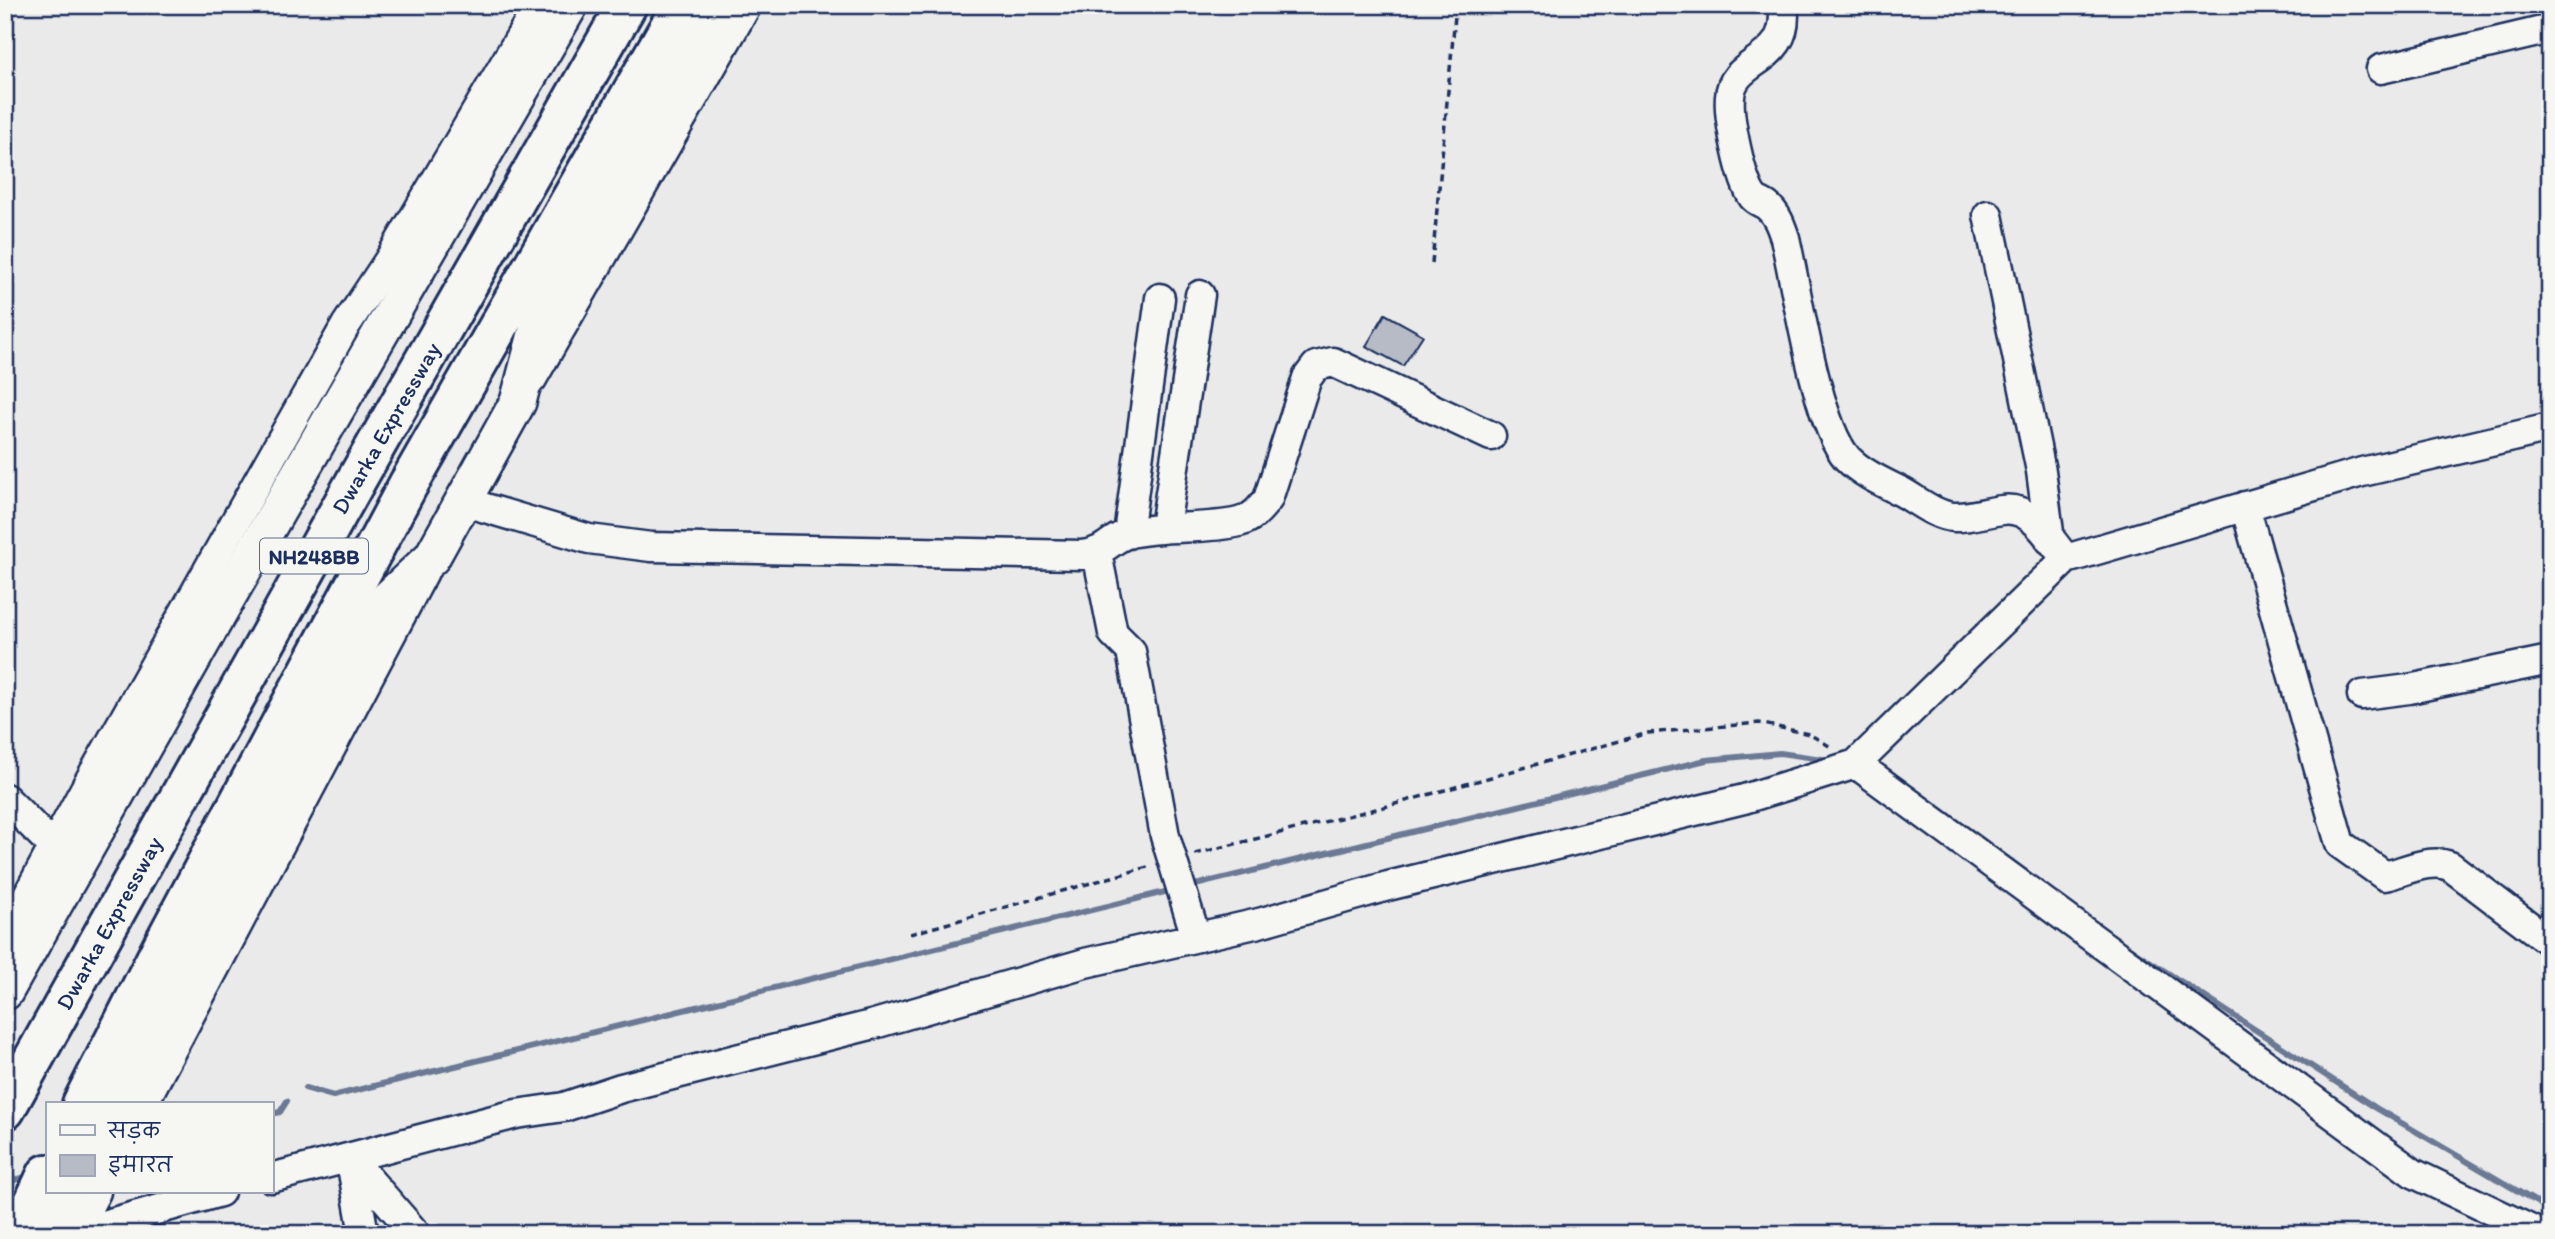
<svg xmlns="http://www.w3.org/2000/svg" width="2555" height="1239" font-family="Itim,'Playpen Sans Deva',sans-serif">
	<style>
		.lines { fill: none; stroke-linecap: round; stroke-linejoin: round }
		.stream { stroke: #6c7995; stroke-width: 6 }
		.building { fill: #b6bbc6; stroke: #1b2f5e; stroke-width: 2 }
		.minor-casing { stroke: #1b2f5e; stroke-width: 33 }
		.major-casing { stroke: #1b2f5e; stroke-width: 40 }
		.highway-casing { stroke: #1b2f5e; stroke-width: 44 }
		.path { stroke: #1b2f5e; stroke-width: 3.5; stroke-dasharray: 7 5; stroke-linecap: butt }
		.minor { stroke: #f6f6f2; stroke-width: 28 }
		.major { stroke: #f6f6f2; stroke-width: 35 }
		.highway { stroke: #f6f6f2; stroke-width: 38 }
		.labels { text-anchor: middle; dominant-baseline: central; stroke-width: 5; stroke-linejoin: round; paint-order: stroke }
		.shield { fill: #f6f6f2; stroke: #5d6b8a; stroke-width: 2 }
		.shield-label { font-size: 21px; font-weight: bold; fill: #1b2f5e }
		.street-label { font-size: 23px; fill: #1b2f5e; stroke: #f6f6f2 }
	</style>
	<rect width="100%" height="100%" fill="#e9eae9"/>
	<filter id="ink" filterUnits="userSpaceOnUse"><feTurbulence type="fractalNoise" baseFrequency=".0143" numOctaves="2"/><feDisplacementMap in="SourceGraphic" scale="14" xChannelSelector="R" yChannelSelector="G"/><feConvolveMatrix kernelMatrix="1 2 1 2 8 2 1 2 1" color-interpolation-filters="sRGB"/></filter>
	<g filter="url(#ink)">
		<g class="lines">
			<path class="stream" d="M1187 887 1706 760 1780 753 1829 760
				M2120 942 2376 1108 2550 1210
				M305 1088 333 1096 1173 890
				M271 1114 280 1112 287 1101
				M5 1182 31 1176"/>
		</g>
		<path class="building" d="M1385 314 1423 335 1403 366 1366 346Z"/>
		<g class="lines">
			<g class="minor-casing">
				<path id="minor" d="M1783 5C1792 65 1732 56 1730 97 1728 117 1741 181 1753 197 1756 201 1763 203 1767 206 1777 214 1781 226 1785 238 1797 289 1816 423 1847 458 1861 473 1884 483 1902 492 1918 501 1936 516 1954 517 1970 518 1986 512 2002 510 2032 505 2050 540 2066 559
					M2381 69 2550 29
					M1988 215 2041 471 2050 540
					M532 379 747 5
					M462 501 589 539 651 547 1082 555C1108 552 1110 538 1130 533 1166 525 1205 530 1239 522 1252 519 1260 509 1268 499L1307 378 1316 366 1333 362 1491 436
					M2245 506 2340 844 2385 876C2406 871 2429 858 2450 866L2550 942
					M1165 527 1200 295
					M1128 534 1160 298
					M1097 553 1113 633 1131 651 1165 836 1196 937
					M2362 695 2409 689 2550 660
					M1856 764 2413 1173 2540 1234
					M5 798 54 847
					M5 937 88 783 346 325 389 260 539 5
					M143 1104 424 572
					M350 1158 416 1234
					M351 1161 364 1234
					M271 1178 516 1114 564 1107 621 1088 871 1025 1085 963 1259 923 1388 886 1744 799 1856 764 2066 559 2362 472 2550 428
					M75 1233 220 1192
					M74 1234 96 1192"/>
			</g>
			<g class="major-casing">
				<path id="major" d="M5 992 225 602 570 5
					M111 1104 377 609 432 557 518 402 540 319 717 5
					M42 1234 62 1192"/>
			</g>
			<g class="highway-casing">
				<path id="highway" d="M82 1104 162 947 408 485 682 5
					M5 1110 358 477 627 5
					M19 1234 47 1174"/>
			</g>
			<path class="path" d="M1432 263 1456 5
				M1195 854 1388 806 1648 733 1759 723 1809 734 1831 747
				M910 934 1151 866"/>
			<use href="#minor" class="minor"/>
			<use href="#major" class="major"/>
			<use href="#highway" class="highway"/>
		</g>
	</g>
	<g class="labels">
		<rect class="shield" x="260" y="538.5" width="108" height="35" rx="5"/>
		<g class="shield-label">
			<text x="314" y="556">NH248BB</text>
		</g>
		<g class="street-label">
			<text transform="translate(386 428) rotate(-60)">Dwarka Expressway</text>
			<text transform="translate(109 923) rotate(-61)">Dwarka Expressway</text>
		</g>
	</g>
	<rect width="2555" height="1239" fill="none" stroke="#f6f6f2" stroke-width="28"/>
	<rect x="14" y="14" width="2527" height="1211" fill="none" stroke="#1b2f5e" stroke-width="2.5" filter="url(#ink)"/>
	<rect x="46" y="1102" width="228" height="91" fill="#f6f6f2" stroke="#9ea6b7" stroke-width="2"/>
	<rect x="60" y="1125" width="35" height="10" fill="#f6f6f2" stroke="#9ea6b7" stroke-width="2"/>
	<text x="108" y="1138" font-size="21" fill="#1b2f5e">सड़क</text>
	<rect x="60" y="1155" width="35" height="21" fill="#b6bbc6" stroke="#9ea6b7" stroke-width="2"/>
	<text x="108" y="1172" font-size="21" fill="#1b2f5e">इमारत</text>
</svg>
